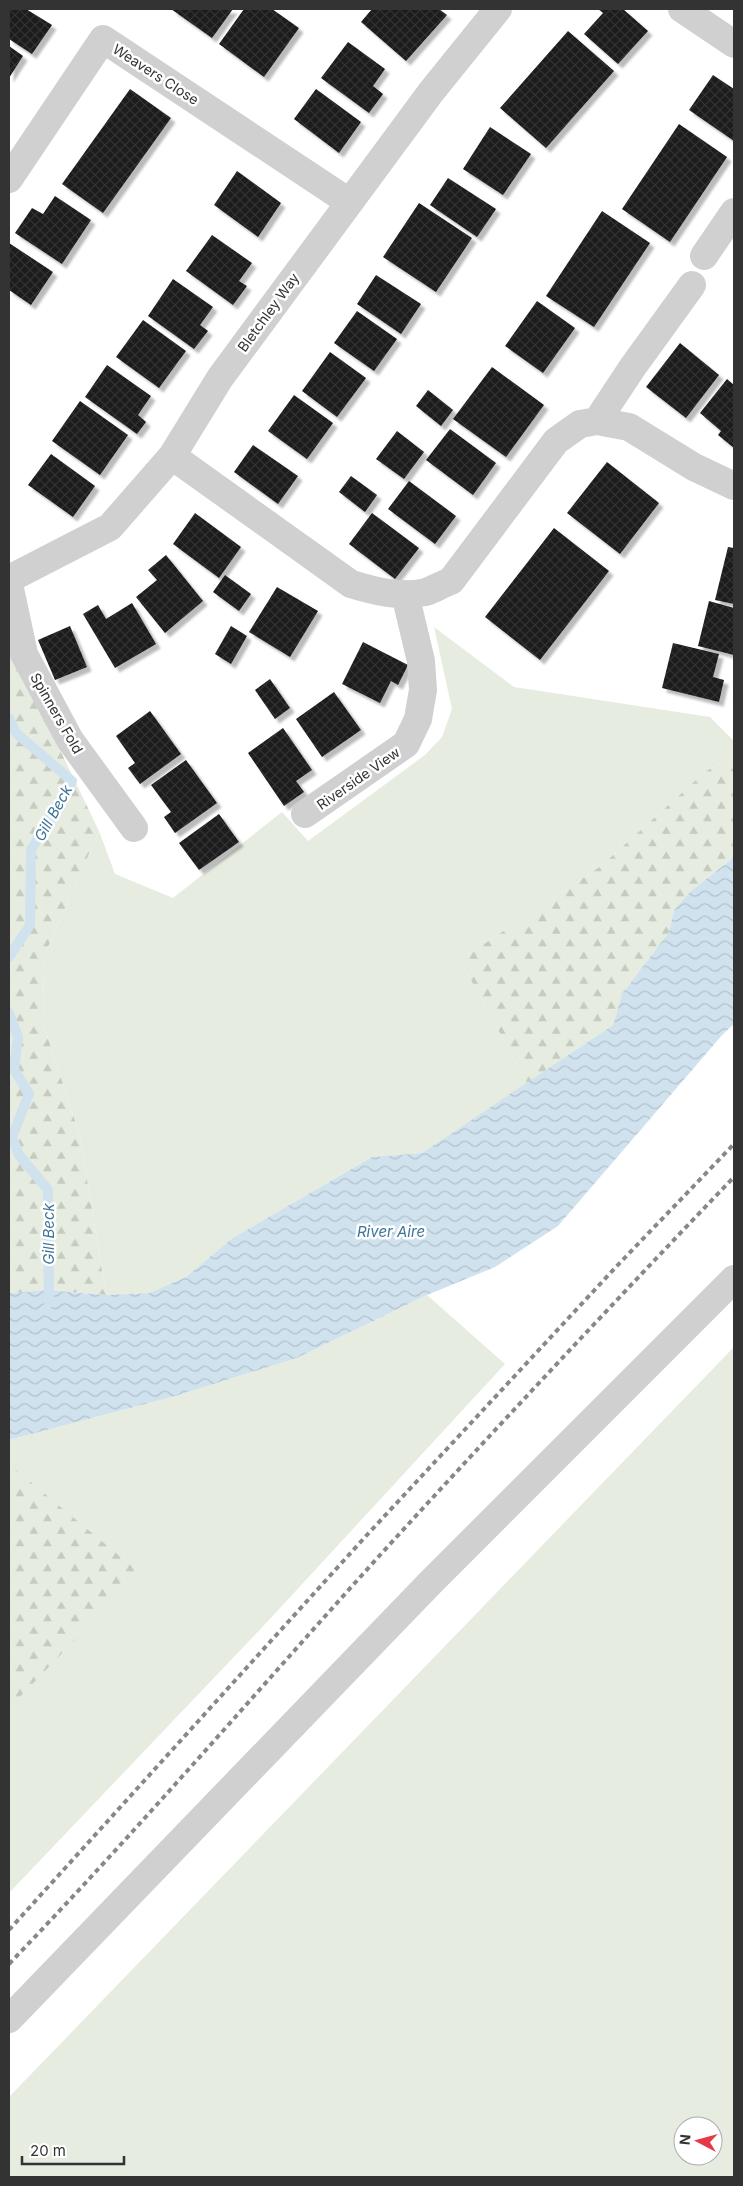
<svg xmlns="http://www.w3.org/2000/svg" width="743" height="2186" font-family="Inter,sans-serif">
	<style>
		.green { fill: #e6ecdf; fill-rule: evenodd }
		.forest { fill: url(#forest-firs) }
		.water { fill: url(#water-waves) }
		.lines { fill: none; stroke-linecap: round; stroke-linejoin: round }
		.stream { stroke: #cfe2ee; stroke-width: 10 }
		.building { fill: url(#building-cross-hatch); filter: url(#shadow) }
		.minor { stroke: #d0d0d0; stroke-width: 28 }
		.rail { stroke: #888; stroke-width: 4; stroke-dasharray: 5 4; stroke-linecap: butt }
		.labels { text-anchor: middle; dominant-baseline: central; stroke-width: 5; stroke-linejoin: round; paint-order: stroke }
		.street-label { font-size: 14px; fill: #333; stroke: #fff }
		.water-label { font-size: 15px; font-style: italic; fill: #3f7597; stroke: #fff }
	</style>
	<defs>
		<pattern id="forest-firs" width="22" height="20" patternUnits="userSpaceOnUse" patternTransform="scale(1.25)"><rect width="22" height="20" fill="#e6ecdf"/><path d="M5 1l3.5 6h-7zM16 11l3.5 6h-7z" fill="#c6cbc0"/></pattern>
		<pattern id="water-waves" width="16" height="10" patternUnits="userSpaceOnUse" patternTransform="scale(1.25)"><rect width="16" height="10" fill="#cfe2ee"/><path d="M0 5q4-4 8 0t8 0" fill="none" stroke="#b2c2cd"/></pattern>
		<pattern id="building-cross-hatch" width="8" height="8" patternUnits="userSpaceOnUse" patternTransform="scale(1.25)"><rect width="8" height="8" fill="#1a1a1a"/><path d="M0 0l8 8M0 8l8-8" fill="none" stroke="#333"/></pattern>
		<filter id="shadow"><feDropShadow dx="4.5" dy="4.5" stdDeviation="1" flood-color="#0004"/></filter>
	</defs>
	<rect width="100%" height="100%" fill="#fff"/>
	<path class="green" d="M434 627 514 687 710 717 734 741V755L706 771 601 866 460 960 527 1083 422 1153 372 1157 231 1239 186 1277 149 1293 106 1295 80 1136 43 1023 44 956 99 831 115 874 173 898 282 812 308 841 425 755 442 737 452 709Z
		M427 1295 505 1364 269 1620 9 1893V1440L172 1397 297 1358Z
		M734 1347V2177H9V2097ZM683 2126H713V2156H683Z"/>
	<path class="forest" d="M9 644 99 831 44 956 43 1023 80 1136 106 1295 47 1290 9 1293Z
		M734 755V857L691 891 674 910 669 932 622 994 613 1025 527 1083 460 960 601 866 706 771Z
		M9 1464 140 1573 9 1708Z"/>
	<path class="water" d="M734 857V1024L723 1034 558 1226 495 1267 427 1295 297 1358 172 1397 9 1440V1293L47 1290 106 1295 149 1293 186 1277 231 1239 372 1157 422 1153 613 1025 622 994 669 932 674 910 691 891Z"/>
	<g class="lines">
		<path class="stream" d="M9 718 16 733 72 781 31 850 30 925 9 957
			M9 1013 18 1037 14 1069 29 1094 12 1137 19 1155 48 1190 49 1303"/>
	</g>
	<path class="building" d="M9 9H26L52 25 32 54 9 39Z
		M171 9H233L212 38Z
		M244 9H272L299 28 264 77 219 44Z
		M372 9H439L447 15 406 61 361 22Z
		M598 9H623L648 31 618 64 584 34 603 13Z
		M568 31 614 71 546 148 500 108Z
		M348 42 385 69 373 86 383 94 369 113 321 78Z
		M9 46 23 56 9 78Z
		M713 75 734 89V141L689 110Z
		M130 89 171 118 103 213 62 184Z
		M316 89 361 122 339 153 294 119Z
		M679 124 727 157 670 242 622 209Z
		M490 127 531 154 503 195 463 169Z
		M237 171 281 203 258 237 214 205Z
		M448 178 496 209 477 237 430 205Z
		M55 196 91 220 62 264 15 233 32 208 43 214Z
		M419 203 472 238 436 292 383 257Z
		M602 211 650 243 594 327 546 296Z
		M212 235 252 263 239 281 247 286 233 305 186 271Z
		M9 243 53 272 31 305 9 290Z
		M376 275 421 304 401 334 357 304Z
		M173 279 213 307 200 325 208 331 194 349 148 316Z
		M537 301 575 328 543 373 505 346Z
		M357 311 397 339 374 371 334 343Z
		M143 320 186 351 159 388 116 357Z
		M680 343 719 375 686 418 646 387Z
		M330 352 366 378 337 417 302 391Z
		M107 365 151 396 138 415 146 422 137 434 85 397Z
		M492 367 544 405 506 457 453 419Z
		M727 379 734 385V448L718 435 721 431 700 413Z
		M428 390 453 410 441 426 416 406Z
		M294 395 333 423 307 459 268 431Z
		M80 401 128 435 100 475 52 441Z
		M450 429 496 463 473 495 426 460Z
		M397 431 424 452 404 479 376 459Z
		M253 445 298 476 278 504 234 472Z
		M51 454 95 486 73 517 28 485Z
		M607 462 659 503 620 554 567 513Z
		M351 476 377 495 365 512 339 492Z
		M409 481 456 516 435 544 388 509Z
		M195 513 241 547 219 578 173 544Z
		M372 513 419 548 395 579 349 544Z
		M554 528 609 571 540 660 485 617Z
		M728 547 734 548V604L715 600Z
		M166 555 203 601 165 633 136 597 157 580 148 570Z
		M225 575 251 594 239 611 213 592Z
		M277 587 318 611 290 657 249 632Z
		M709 601 734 608V655L698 646Z
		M132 603 156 644 115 668 83 614 98 605 106 619Z
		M70 626 87 667 55 680 38 640Z
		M231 626 247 636 231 664 215 654Z
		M363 642 408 665 398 685 391 681 380 703 342 684Z
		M673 643 719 654 713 677 724 680 719 702 662 688Z
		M270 679 290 708 275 719 255 690Z
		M334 692 361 730 322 757 296 719Z
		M150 711 181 754 140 784 128 768 135 763 116 736Z
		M283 728 312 770 296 781 304 792 284 806 248 753Z
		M186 760 217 803 175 833 164 817 171 812 151 785Z
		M219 814 239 842 199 870 179 843Z"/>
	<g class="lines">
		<path class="minor" d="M682 9 734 44
			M9 179 103 39 349 202
			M704 256 734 212
			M597 421 632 368 692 285
			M172 456 351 584C374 591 401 598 426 592 434 589 443 584 451 581L556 441 580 424 597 421 629 427 694 467 734 486
			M9 579 110 527 172 456 220 378 431 92 498 9
			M9 584 24 654 70 740 134 828
			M305 814 406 744 418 719 423 690 421 661 405 594
			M9 2019 431 1582 734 1279"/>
		<path class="rail" d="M9 1930 366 1536 615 1268 734 1144
			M9 1964C137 1831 257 1691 381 1554 497 1427 615 1301 734 1177"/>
	</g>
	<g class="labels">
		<g class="street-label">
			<text transform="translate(156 74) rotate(33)">Weavers Close</text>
			<text transform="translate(268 312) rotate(-54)">Bletchley Way</text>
			<text transform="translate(57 713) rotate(60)">Spinners Fold</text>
			<text transform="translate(358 778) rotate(-35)">Riverside View</text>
		</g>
		<g class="water-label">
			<text transform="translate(53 813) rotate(-61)">Gill Beck</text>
			<text x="391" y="1231">River Aire</text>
			<text transform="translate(48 1234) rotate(-90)">Gill Beck</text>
		</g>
	</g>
	<rect width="743" height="2186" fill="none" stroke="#333333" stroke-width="20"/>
	<g transform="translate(698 2141) rotate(276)"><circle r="24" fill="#ffffff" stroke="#adadad"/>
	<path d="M0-4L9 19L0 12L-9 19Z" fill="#e63946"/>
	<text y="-8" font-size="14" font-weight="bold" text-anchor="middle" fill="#333333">N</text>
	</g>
	<path d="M22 2156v8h102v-8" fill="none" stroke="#333333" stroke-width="2.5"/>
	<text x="30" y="2156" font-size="15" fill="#333333" stroke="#ffffff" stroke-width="4" paint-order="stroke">20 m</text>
</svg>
